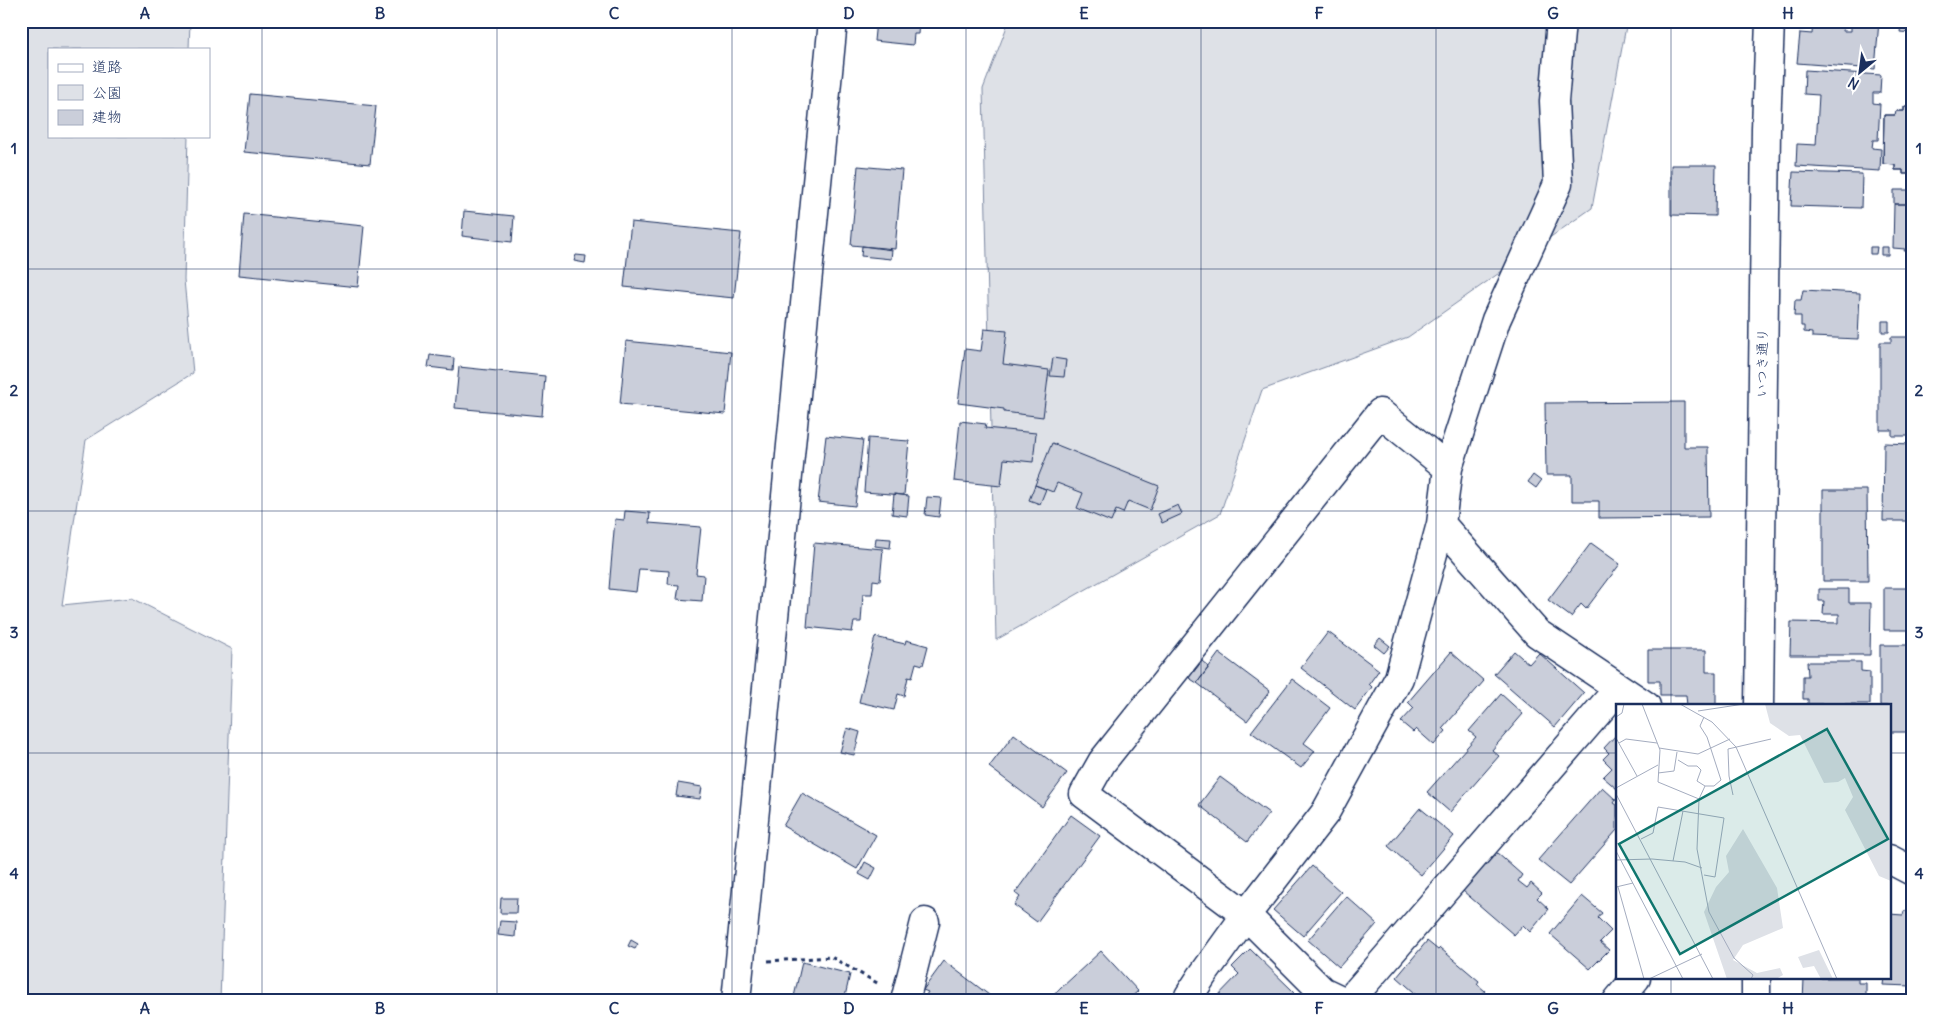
<svg xmlns="http://www.w3.org/2000/svg" width="1933" height="1022" font-family="Delius,'Klee One',sans-serif">
	<style>
		.green { fill: #dee1e7; stroke: #7c88a2 }
		.building { fill: #caceda; stroke: #1b2f5e }
		.lines { fill: none; stroke-linecap: round; stroke-linejoin: round }
		.minor-casing { stroke: #1b2f5e; stroke-width: 31 }
		.path { stroke: #1b2f5e; stroke-width: 3; stroke-dasharray: 4 4; stroke-linecap: butt }
		.minor { stroke: #fff; stroke-width: 28 }
		.grid { fill: none; stroke: #1b2f5e; stroke-width: 1; stroke-opacity: 0.55 }
		.labels { text-anchor: middle; dominant-baseline: central; stroke-width: 4.5; stroke-linejoin: round; paint-order: stroke }
		.street-label { font-size: 14px; fill: #1b2f5e; stroke: #fff }
		.inset-road { fill: none; stroke: #a4acbf; stroke-width: 1 }
		.view { fill: #0f766e; fill-opacity: 0.15; stroke: #0f766e; stroke-width: 2.5 }
		.inset-edge { fill: none; stroke: #1b2f5e; stroke-width: 2.5 }
		.neatline { fill: none; stroke: #1b2f5e; stroke-width: 2 }
		.grid-label { font-size: 16px; text-anchor: middle; font-weight: bold; fill: #1b2f5e }
	</style>
	<rect width="100%" height="100%" fill="#fff"/>
	<filter id="ink" filterUnits="userSpaceOnUse"><feTurbulence type="fractalNoise" baseFrequency=".02" numOctaves="2"/><feDisplacementMap in="SourceGraphic" scale="10" xChannelSelector="R" yChannelSelector="G"/><feConvolveMatrix kernelMatrix="1 2 1 2 8 2 1 2 1" color-interpolation-filters="sRGB"/></filter>
	<g filter="url(#ink)">
		<path class="green" d="M21 21H190L189 49H49V136H188L184 280 193 373 86 440 62 605 132 598 232 649 220 1001H21Z
			M1009 21H1627L1592 208 1408 337 1262 390 1220 514 996 640 983 89Z"/>
		<path class="building" d="M876 21H919L918 34H914L913 45 874 41Z
			M1813 21H1843V31H1851V21H1879L1875 69 1797 63 1800 33 1812 34Z
			M1892 21H1912V33L1900 32 1901 25 1891 24Z
			M1805 70 1881 75 1880 93H1873V103L1880 104 1878 140H1873L1872 148 1881 149 1880 171 1796 166 1797 144 1816 145 1819 95 1804 94Z
			M250 94 376 106 370 164 244 152Z
			M1904 107H1912V174H1903V170H1895V165L1883 164 1884 115H1895L1896 111H1904Z
			M1904 107H1912V174H1903V170H1895V165L1883 164 1884 115H1895L1896 111H1904Z
			M1671 165H1716L1715 216 1671 215Z
			M858 166 902 170 895 249 851 245Z
			M1793 172 1862 174 1861 208 1791 206Z
			M1894 190H1910V204H1894Z
			M1894 204H1910V210H1912V251H1904L1905 249 1893 248Z
			M464 211 514 216 512 242 462 236Z
			M244 214 364 226 358 287 239 275Z
			M631 222 741 233 734 298 624 287Z
			M862 246 892 250 891 259 861 256Z
			M1870 247H1877L1876 254H1870Z
			M1881 247H1888V255H1881Z
			M576 255 586 256 585 263 574 261Z
			M1803 290 1860 293 1858 339 1812 337V333L1804 332V326H1801V316H1794L1795 300H1801Z
			M1882 321H1889V332H1882Z
			M984 329 1007 331 1003 364 1049 370 1043 417 1004 412V409L958 403 965 349 981 351Z
			M1891 337H1912V436H1892V430H1880V342H1891Z
			M626 341 731 352 725 414 620 404Z
			M430 355 454 358 453 370 428 367Z
			M1053 358 1066 360 1064 377 1050 376Z
			M459 367 545 376 542 416 455 408Z
			M1684 402V447H1708L1709 517 1599 518V501H1572V475H1546L1545 403Z
			M960 421 986 424 985 428 1036 433 1033 462 1004 459 1001 486 954 481Z
			M826 436 863 440 855 506 818 502Z
			M868 438 909 441 904 495 864 492Z
			M1052 443 1159 486 1150 510 1128 501 1123 513 1116 510 1111 522 1077 508 1083 493 1057 483 1053 492 1035 485Z
			M1884 443 1912 444V521H1883Z
			M1533 475 1541 481 1536 488 1528 482Z
			M1035 485 1046 489 1040 504 1029 500Z
			M1823 490H1867L1868 581H1823Z
			M894 494 909 496 907 516 892 514Z
			M927 497 941 498 939 517 925 515Z
			M1178 505 1182 514 1162 523 1158 514Z
			M625 511 650 513 649 523 701 527 696 574 704 575 702 601 677 599 679 585 668 584 669 571 639 569 636 592 609 589 615 519 624 520Z
			M876 538 891 539 890 548 875 546Z
			M814 543 883 549 880 581 873 580 872 594H863L861 622H854L852 632 807 627Z
			M1591 543 1620 564 1586 609 1581 604 1571 617 1548 600Z
			M1884 588H1912V630H1884Z
			M1819 589H1849V603H1871L1870 655H1790L1791 622 1839 623V614H1823L1824 601H1819Z
			M1328 632 1379 670 1369 684 1372 687 1355 710 1301 668Z
			M875 637 905 644 906 640 928 646 923 665 916 663 912 678 908 677 904 696 898 694 894 710 859 702Z
			M1380 638 1390 646 1384 653 1374 645Z
			M1880 645H1912V732H1889V706H1880Z
			M1648 650H1706V672H1716V706H1687L1686 695H1660V681H1648Z
			M1514 651 1529 664 1539 653 1584 693 1555 727 1494 674Z
			M1451 652 1484 681 1443 728 1446 731 1434 745 1416 729 1413 732 1401 722 1414 708 1408 702Z
			M1219 653 1270 691 1247 721 1197 683Z
			M1202 661 1209 667 1197 683 1189 678Z
			M1807 662H1861V671L1870 672V704H1808V699H1803V676H1808Z
			M1292 679 1330 708 1304 743 1315 751 1301 768 1251 732Z
			M1501 694 1523 714 1492 750 1499 756 1450 812 1427 792 1476 737 1469 731Z
			M847 728 860 732 854 755 840 752Z
			M1014 734 1067 773 1042 807 989 767Z
			M1617 734V789L1603 777 1612 768 1603 759 1609 753 1604 748Z
			M1220 777 1269 813 1247 842 1199 805Z
			M678 783 702 787 700 799 676 796Z
			M1602 787 1616 800 1614 803 1617 805V830L1569 885 1538 860Z
			M802 793 876 835 857 869 783 826Z
			M1420 808 1454 836 1421 875 1388 846Z
			M1071 815 1100 836 1037 922 1014 905 1020 897 1015 893Z
			M1496 852 1522 875 1518 881 1527 888 1531 883 1542 893 1537 898 1549 909 1530 932 1523 925 1514 935 1463 891Z
			M865 862 876 868 870 880 859 874Z
			M1312 866 1341 892 1303 936 1273 910Z
			M1346 896 1377 924 1339 967 1308 940Z
			M1582 896 1602 913 1598 918 1611 931 1600 942 1609 950 1590 969 1550 934Z
			M501 898H517L516 913H500Z
			M1904 911H1912V986L1883 985 1884 978H1889V914L1903 915Z
			M500 921 516 922 515 937 498 935Z
			M631 940 638 944 635 949 628 946Z
			M1427 941 1438 950 1440 948 1479 981 1477 984 1485 991 1477 1001H1413L1410 999 1415 993 1397 977Z
			M1250 949 1294 992 1285 1001H1213L1239 974 1232 967Z
			M1101 951 1138 991 1127 1001H1047Z
			M944 961 989 995 985 1001H922L928 992 923 990Z
			M802 962 850 974 844 1001H793Z
			M1806 978H1858V983H1866V1001H1803L1804 979Z"/>
		<g class="lines">
			<g class="minor-casing">
				<path id="minor" d="M1441 524 1537 633 1646 706
					M1759 706 1766 128 1770 21
					M1889 859 1912 871
					M736 1001 833 21
					M905 1001 925 922
					M1188 1001 1189 996 1202 976 1246 915 1325 813 1399 678 1441 524 1448 468 1496 320 1558 184 1554 101 1561 21
					M1343 1001 1322 991 1246 915 1084 794 1102 762 1380 413 1448 468
					M1349 1001 1619 688
					M1617 1001 1636 978
					M1756 1001V978"/>
			</g>
			<path class="path" d="M768 961 831 957 879 984"/>
			<use href="#minor" class="minor"/>
		</g>
	</g>
	<path class="grid" d="M262 21V1001M497 21V1001M732 21V1001M966 21V1001M1201 21V1001M1436 21V1001M1671 21V706M21 269H1912M21 511H1912M21 753H1617M1889 753H1912M1671 978V1001"/>
	<g class="labels">
		<g class="street-label">
			<text transform="translate(1762 363) rotate(-89)">いつき通り</text>
		</g>
	</g>
	<g transform="translate(1616 704)">
		<rect width="275" height="275" fill="#fff"/>
		<path d="M149 0H275V177L263 172 229 106 237 93 229 74 222 78 208 79 184 31 173 32 154 19ZM127 125 161 184 167 224 127 241 117 256 141 269 164 264 167 271 160 275H111L88 208 100 183 113 168 110 152ZM203 246 217 275H205L198 262 187 264 182 253Z" fill="#dee1e7"/>
		<path class="inset-road" d="M26 0 44 46 42 78 83 95M64 0 96 18 120 43 221 275M82 7 128 0M0 13 6 9 8 0M88 13 84 22 91 33 105 76 98 82H89L83 95 81 145 93 208 118 254 137 271 135 275M0 34 21 72M3 39 10 35 41 39M43 44 82 50 114 35M62 56 72 62H81L85 66 81 77 89 82M42 69 58 67 61 48M0 84 42 61M0 90 97 275M117 91 113 72 112 45 155 35M25 135 37 129 42 103 108 114 99 173 88 171M0 147 67 275M0 156 36 155 69 158 86 164M57 157 67 107M0 183 17 179M2 183 28 275M33 275 86 250"/>
		<path class="view" d="M211 25 272 135 64 250 3 140Z"/>
		<rect width="275" height="275" class="inset-edge"/>
	</g>
	<rect width="1933" height="1022" fill="none" stroke="#fff" stroke-width="55"/>
	<rect x="48" y="48" width="162" height="90" fill="#ffffff" stroke="#a4acbf"/>
	<rect x="58" y="64" width="25" height="8" fill="#ffffff" stroke="#a4acbf"/>
	<text x="92" y="72" font-size="15" fill="#1b2f5e">道路</text>
	<rect x="58" y="85" width="25" height="15" fill="#dee1e7" stroke="#a4acbf"/>
	<text x="92" y="98" font-size="15" fill="#1b2f5e">公園</text>
	<rect x="58" y="110" width="25" height="15" fill="#caceda" stroke="#a4acbf"/>
	<text x="92" y="122" font-size="15" fill="#1b2f5e">建物</text>
	<g transform="translate(1860 72) rotate(209)" stroke="#ffffff" stroke-width="4" paint-order="stroke">
	<path d="M0-4L9 19L0 12L-9 19Z" fill="#1b2f5e"/>
	<text y="-8" font-size="14" font-weight="bold" text-anchor="middle" fill="#1b2f5e">N</text>
	</g>
	<rect x="28" y="28" width="1878" height="966" class="neatline"/>
	<g class="grid-label">
		<text x="145" y="19">A</text>
		<text x="380" y="19">B</text>
		<text x="614" y="19">C</text>
		<text x="849" y="19">D</text>
		<text x="1084" y="19">E</text>
		<text x="1319" y="19">F</text>
		<text x="1553" y="19">G</text>
		<text x="1788" y="19">H</text>
		<text x="14" y="154">1</text>
		<text x="1919" y="154">1</text>
		<text x="14" y="396">2</text>
		<text x="1919" y="396">2</text>
		<text x="14" y="638">3</text>
		<text x="1919" y="638">3</text>
		<text x="14" y="879">4</text>
		<text x="1919" y="879">4</text>
		<text x="145" y="1014">A</text>
		<text x="380" y="1014">B</text>
		<text x="614" y="1014">C</text>
		<text x="849" y="1014">D</text>
		<text x="1084" y="1014">E</text>
		<text x="1319" y="1014">F</text>
		<text x="1553" y="1014">G</text>
		<text x="1788" y="1014">H</text>
	</g>
</svg>
